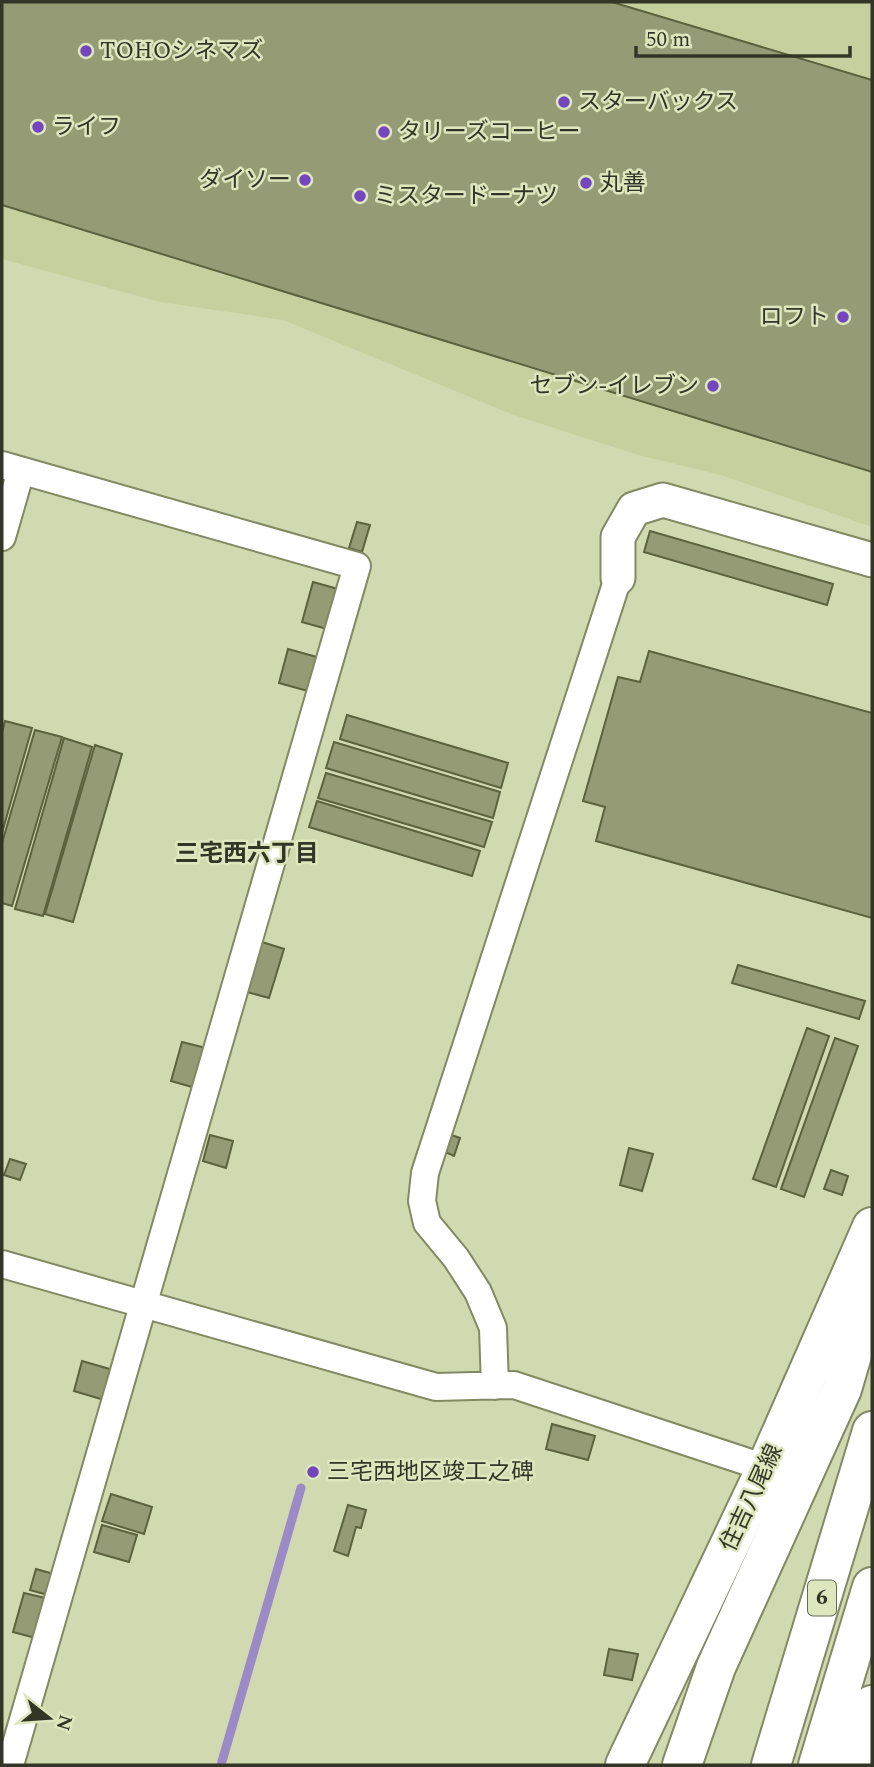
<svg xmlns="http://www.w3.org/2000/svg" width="874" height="1767" font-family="Spectral,'Noto Sans JP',serif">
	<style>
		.built { fill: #c6d09f }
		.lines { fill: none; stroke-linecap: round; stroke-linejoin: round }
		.stream { stroke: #9b8ac6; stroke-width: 9 }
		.building { fill: #959c75; stroke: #5c623d; stroke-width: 2 }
		.minor-casing { stroke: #828963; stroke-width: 30 }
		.tertiary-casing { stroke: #828963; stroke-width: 37 }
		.secondary-casing { stroke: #828963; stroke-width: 42 }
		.motorway-casing { stroke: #828963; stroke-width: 42 }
		.minor { stroke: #fff; stroke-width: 26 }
		.tertiary { stroke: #fff; stroke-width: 33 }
		.secondary { stroke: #fff; stroke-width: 38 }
		.motorway { stroke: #fff; stroke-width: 38 }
		.poi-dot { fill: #7346be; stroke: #dee6bd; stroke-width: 2.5 }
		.labels { text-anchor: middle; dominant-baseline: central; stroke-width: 5; stroke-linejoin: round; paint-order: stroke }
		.shield { fill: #dee6bd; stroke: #666b53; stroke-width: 2 }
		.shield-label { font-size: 21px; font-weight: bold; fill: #333626 }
		.poi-label { font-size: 23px; fill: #333626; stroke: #dee6bd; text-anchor: start }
		.street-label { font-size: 23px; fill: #333626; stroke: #dee6bd }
		.neighbourhood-label { font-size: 24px; font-weight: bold; fill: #333626; stroke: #dee6bd }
	</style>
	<rect width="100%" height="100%" fill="#d1d9b0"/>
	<path class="built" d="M2 2H872V527L721 475 638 455 511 414 283 320 160 302 2 259Z"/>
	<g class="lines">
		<path class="stream" d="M221 1765 301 1488"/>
	</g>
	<path class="building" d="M2 2H612L872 80V472L2 205Z
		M357 522 370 525 362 552 349 548Z
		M650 531 833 584 827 605 644 552Z
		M313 582 345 591 334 631 302 622Z
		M288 649 324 659 315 693 279 683Z
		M649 651 872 713V918L596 841 605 807 583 801 618 677 640 682Z
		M347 715 508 763 501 788 340 739Z
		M5 721 32 728 2 833V733Z
		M35 730 62 737 12 906 2 903V843Z
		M64 738 92 747 43 916 15 909Z
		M334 742 500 792 493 818 326 768Z
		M95 745 122 754 73 922 45 914Z
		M326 773 492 822 484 847 318 798Z
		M317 801 480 851 472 876 309 827Z
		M262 942 284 949 269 998 247 992Z
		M738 965 865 1001 859 1019 732 983Z
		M807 1028 829 1036 776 1187 753 1179Z
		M835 1038 858 1046 804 1197 781 1189Z
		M182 1042 210 1049 199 1089 171 1081Z
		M210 1135 233 1141 226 1168 203 1161Z
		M451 1135 460 1138 454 1156 445 1152Z
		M629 1148 653 1154 642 1191 620 1185Z
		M10 1159 26 1164 20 1180 4 1175Z
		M831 1170 848 1176 842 1195 824 1189Z
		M82 1361 120 1372 111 1402 74 1391Z
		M552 1424 595 1436 588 1460 546 1449Z
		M111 1494 152 1507 144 1534 102 1521Z
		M348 1505 366 1510 361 1528 356 1527 348 1556 334 1551Z
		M102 1525 137 1535 129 1562 94 1552Z
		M36 1569 61 1576 55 1597 30 1590Z
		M24 1593 54 1600 43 1640 13 1632Z
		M609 1649 638 1654 632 1680 604 1675Z"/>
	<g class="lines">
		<g class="minor-casing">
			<path id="minor" d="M2 465 357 566 10 1765
				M2 537 21 471
				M2 1264 436 1387 514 1385 766 1468
				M495 1386 493 1328 478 1292 456 1258 427 1223 422 1201 425 1173 618 578"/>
		</g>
		<g class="tertiary-casing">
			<path id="tertiary" d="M618 578V537L634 509 663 500 872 560"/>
		</g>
		<g class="secondary-casing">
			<path id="secondary" d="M625 1765 766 1468 872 1227"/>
		</g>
		<g class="motorway-casing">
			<path id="motorway" d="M682 1765 716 1667 842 1389 872 1287
				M771 1765 872 1431
				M818 1765 872 1587
				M854 1765 872 1705"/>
		</g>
		<use href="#minor" class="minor"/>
		<use href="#tertiary" class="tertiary"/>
		<use href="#secondary" class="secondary"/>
		<use href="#motorway" class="motorway"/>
	</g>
	<g class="poi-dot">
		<circle cx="86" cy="51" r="7"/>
		<circle cx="564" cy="102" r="7"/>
		<circle cx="38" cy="127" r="7"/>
		<circle cx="384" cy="132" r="7"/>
		<circle cx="305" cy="180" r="7"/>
		<circle cx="586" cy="183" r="7"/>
		<circle cx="360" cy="196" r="7"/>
		<circle cx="843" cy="317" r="7"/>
		<circle cx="713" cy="386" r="7"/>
		<circle cx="313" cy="1472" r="7"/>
	</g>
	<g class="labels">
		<rect class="shield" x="808" y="1580.5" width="28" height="35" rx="5"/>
		<g class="shield-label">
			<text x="822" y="1598">6</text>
		</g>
		<g class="poi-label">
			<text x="100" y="51">TOHOシネマズ</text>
			<text x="578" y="102">スターバックス</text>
			<text x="52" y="127">ライフ</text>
			<text x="398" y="132">タリーズコーヒー</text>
			<text x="291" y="180" text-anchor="end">ダイソー</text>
			<text x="600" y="183">丸善</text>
			<text x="374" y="196">ミスタードーナツ</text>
			<text x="829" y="317" text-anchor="end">ロフト</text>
			<text x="699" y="386" text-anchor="end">セブン-イレブン</text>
			<text x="327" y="1472">三宅西地区竣工之碑</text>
		</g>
		<g class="street-label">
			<text transform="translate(752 1498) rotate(-65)">住吉八尾線</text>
		</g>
		<g class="neighbourhood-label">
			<text x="247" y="854">三宅西六丁目</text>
		</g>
	</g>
	<rect width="874" height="1767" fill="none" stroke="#333626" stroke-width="7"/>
	<g transform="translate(49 1718) rotate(107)" stroke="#dee6bd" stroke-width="5" paint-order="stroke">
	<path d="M0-5L12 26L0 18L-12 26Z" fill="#333626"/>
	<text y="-10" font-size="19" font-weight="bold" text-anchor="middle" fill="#333626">N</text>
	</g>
	<path d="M636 46v10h214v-10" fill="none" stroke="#333626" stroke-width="3.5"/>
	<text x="646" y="46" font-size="21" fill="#333626" stroke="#dee6bd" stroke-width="5" paint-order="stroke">50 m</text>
</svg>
